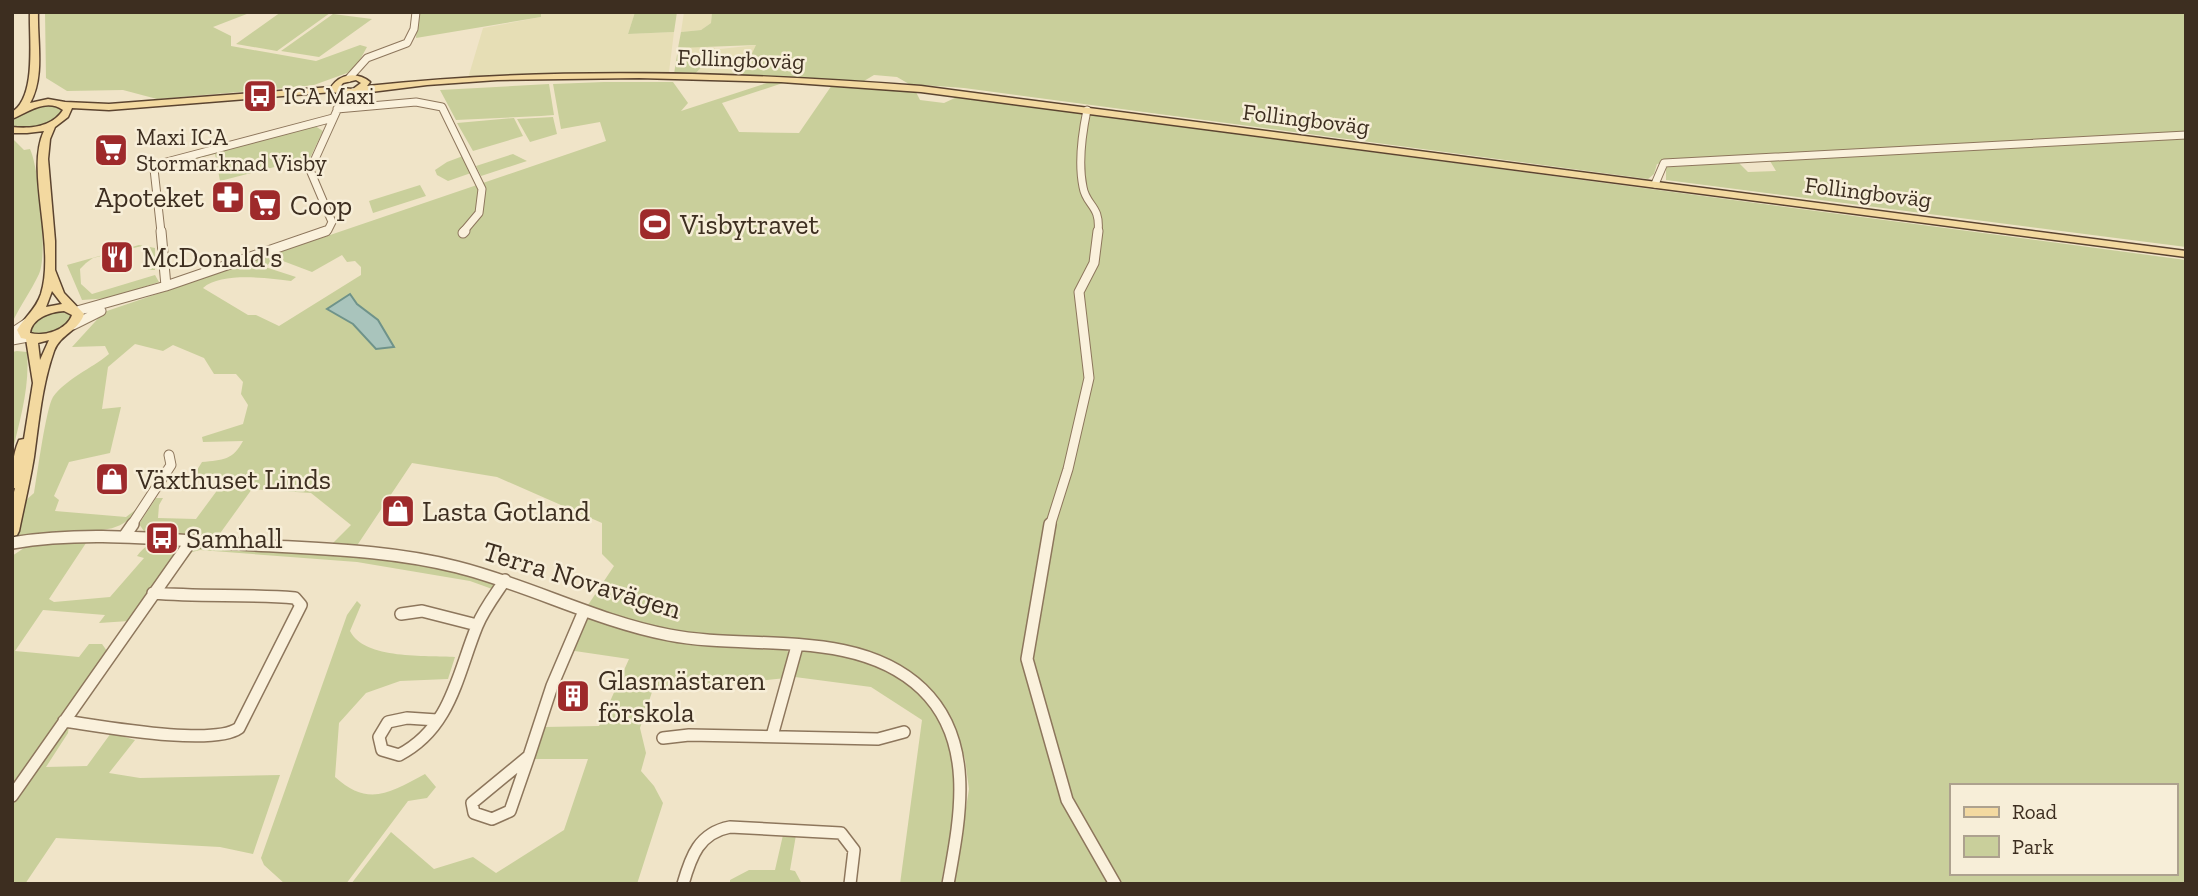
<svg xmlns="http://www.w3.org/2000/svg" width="2198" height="896" font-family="'Zilla Slab',serif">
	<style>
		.farmland { fill: #e6deb5 }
		.green { fill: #c9cf9b; fill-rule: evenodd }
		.water { fill: #a9c4bc; stroke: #6f938a; stroke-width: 2 }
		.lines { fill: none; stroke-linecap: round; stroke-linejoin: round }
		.minor-far2-casing { stroke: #8d765c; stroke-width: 9 }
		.minor-far1-casing { stroke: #8d765c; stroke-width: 11 }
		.minor-casing { stroke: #8d765c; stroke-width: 14 }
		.major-casing { stroke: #5b4430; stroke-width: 3 }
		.minor-far2 { stroke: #faf1dc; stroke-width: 7 }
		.minor-far1 { stroke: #faf1dc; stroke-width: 9 }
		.minor { stroke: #faf1dc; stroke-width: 11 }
		.major { fill: #f3d9a0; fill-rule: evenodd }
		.labels { text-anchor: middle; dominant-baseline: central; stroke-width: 5; stroke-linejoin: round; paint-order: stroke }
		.far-street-label { font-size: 23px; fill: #3d2e20; stroke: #f7eed8 }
		.far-poi-label { font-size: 23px; fill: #3d2e20; stroke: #f7eed8; text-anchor: start }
		.poi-label { font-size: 28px; fill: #3d2e20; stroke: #f7eed8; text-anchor: start }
		.street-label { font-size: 28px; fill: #3d2e20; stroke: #f7eed8 }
	</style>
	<rect width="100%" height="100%" fill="#f0e4c8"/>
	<path class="farmland" d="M541 12H635L628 34 674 32 669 72 468 78 483 28 541 17Z
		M684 12H712L711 23 701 30 681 32Z
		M701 45 720 49 757 45 742 75 695 74 710 58 677 55 678 48Z"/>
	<path class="green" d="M45 12H252L213 27 231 36V46L316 61 360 45 367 47 357 65 347 73 314 85 297 87 157 99 123 90 67 91 46 78Z
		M281 12 330 13 277 51 236 44Z
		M418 12H541V17L416 38Z
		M635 12H677L674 32 628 34Z
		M712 12H2186V132L1686 159 1657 164 1654 174 1648 179 964 88 909 84 897 77 874 75 864 81 742 75 756 45 678 48 681 32 701 30 711 23Z
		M333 14 372 19 319 57 281 51Z
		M677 55 711 57 695 74H674Z
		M604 82H673L688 103 681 111 770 82H786L722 103 739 132 799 133 832 85 916 92 920 100 944 103 957 97 2186 260V884H954L969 789 965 759 953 722 918 677 869 652 656 630 586 608 614 566 602 554V523L497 477 412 463 354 550 328 548 351 525 311 493 252 489 216 539 146 534 139 524 156 498H163L159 505 158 518 196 519 227 477 194 475 202 462C223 460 233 460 243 441L203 442 202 437 243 424 248 405 241 394 243 382 236 374H214L204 358 173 345 163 351 135 344 108 367 102 409 121 407 110 453 69 462 54 496 59 500 55 511 126 517 142 505C119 536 102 529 67 531 52 531 37 534 22 537L15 535 25 501 34 493C37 476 46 408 53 397 67 378 91 369 109 354L105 346 72 347 104 312 606 141 600 122 561 129 553 84ZM342 255 347 262 355 261 361 267V275L279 326 256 315H248L203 288C221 272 267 278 291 281L296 277 265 267 275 258 312 272ZM1951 786H2175V873H1951Z
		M549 84 554 115 541 116 456 120 440 90Z
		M53 104 64 109C56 127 29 132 12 126L16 115 33 107Z
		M553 117 557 134 530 142 517 119Z
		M514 118 523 136 473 151 457 123Z
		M315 126 323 131 310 158 220 181 215 154 157 169Z
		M12 138 24 150 30 149C39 168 48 255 39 274 31 291 20 306 12 323Z
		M2186 138V247L1666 180V167L1739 163 1748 172 1776 171 1770 161Z
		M513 154 527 161 481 176 476 166Z
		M463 156 471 173 448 181 437 175 435 170 447 162Z
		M420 185 426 196 373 213 369 201Z
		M139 245 155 248V270H148L147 249 142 246 93 258 86 263 80 269 81 284 92 294 155 275 159 282 110 298 82 300 67 265Z
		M59 311 71 315 68 324C56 331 44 338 31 332V324L41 316Z
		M17 351 27 352C30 387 20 420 12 453V352Z
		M90 537 49 599 54 602 110 597 144 558 137 556C148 541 156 542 173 543L178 549 129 621 99 623 105 615 43 610 15 651 79 657 89 644H102L107 651 12 789V556L33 542Z
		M203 546 351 556 438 566 498 584 495 590 470 581 357 562 200 550 192 552 162 591 184 555Z
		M357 601 361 605 350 631C364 660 427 655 455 657L448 679 400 681 366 693 339 723 335 777C368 807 390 793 425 774L436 787 427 798 408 801 346 884H285L264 865 261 858 347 615Z
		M589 619 651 638 731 648 786 650 791 654 786 678 652 692 640 728 646 753 641 771 654 786 663 803 637 884H351L391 832 434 869 473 857 496 873 564 830 588 759H532L544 727 599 726 629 659 568 650 583 622Z
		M808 649C820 650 833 650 845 652 855 654 866 661 875 665 922 686 952 724 956 777 958 812 947 849 941 884H900L922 720 871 687 795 677 802 652Z
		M69 726 68 733 46 767 87 766 111 733 135 740 109 773 140 778 280 775 253 854 220 847 56 838 25 884H12V802L61 732Z
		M783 835H796L790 870 795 871 802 884H730V880L749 870H775Z"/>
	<path class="water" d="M350 294 357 304 378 320 394 347 376 349 353 324 327 309Z"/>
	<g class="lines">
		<g class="minor-far2-casing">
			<path id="minor-far2" d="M349 78 367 58 407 43 414 29 416 12
				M337 109 416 102 442 107 482 189 479 213 463 232
				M1087 110C1082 134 1078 163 1083 187 1086 206 1101 205 1098 232
				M1655 184 1664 163 2186 135
				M161 232 154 169 159 164 333 118
				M321 232 328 230 332 222 310 170 339 106 353 92"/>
		</g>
		<g class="minor-far1-casing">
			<path id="minor-far1" d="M463 233 465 231
				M166 286 326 231
				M77 311 166 286 161 231
				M73 325 101 311
				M12 333 27 323
				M12 340 28 337
				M131 526 171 465 169 455
				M1050 526 1068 469 1089 378 1079 292 1094 263 1098 231"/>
		</g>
		<g class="minor-casing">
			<path id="minor" d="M1050 524 1027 659 1067 800 1115 884
				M126 534 133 524
				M12 543C89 530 164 540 240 544 313 549 386 549 457 567 529 585 596 621 669 635 750 651 857 627 922 689 976 741 960 818 948 884
				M401 614 422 611 477 625
				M437 720 407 718 388 722 379 737 382 750 399 755C451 728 457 675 477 626 484 609 495 595 505 580
				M64 721C100 726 213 747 239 728L301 605 295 598C247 594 201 597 153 593
				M772 736 797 646
				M663 738 689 735 878 739 904 732
				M529 756 510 811 492 819 474 813 472 803Z
				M529 756 552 686 584 611
				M12 796 191 541
				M683 884C691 856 699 833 730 827L841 833 854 850 850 884"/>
		</g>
		<g class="major-casing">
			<path id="major" d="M30 12H38C37 41 45 77 30 103L48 99 65 102 109 104 331 87C341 73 358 72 370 82L367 86C552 66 736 72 921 86L2186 251V257L921 92 781 82 639 78 497 80 427 85 347 95 333 92 109 110 72 108 68 117 55 127 50 139 48 159 55 241V270L64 293 84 314C78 332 61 333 54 351 42 385 39 421 34 457 30 482 24 506 19 531L17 535 12 536V500L15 488 12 489C12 471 12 456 19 440L24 439 33 383 26 339 21 338 17 330C25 317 36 309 41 294 56 245 25 171 44 131L27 133H12V127C31 129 52 127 63 110 46 98 28 112 12 119V112C37 97 29 38 30 12ZM356 80 361 83 353 89 339 88 343 83ZM52 291 62 304 46 307ZM64 311 72 315C67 330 44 337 30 333 32 318 50 312 64 311ZM49 340 40 360 38 343Z"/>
		</g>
		<use href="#minor-far2" class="minor-far2"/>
		<use href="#minor-far1" class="minor-far1"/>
		<use href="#minor" class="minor"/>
		<use href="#major" class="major"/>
	</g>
	<defs>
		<g id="bus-square" transform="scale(1.75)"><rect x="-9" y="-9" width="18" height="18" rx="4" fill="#9e2a2b" stroke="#f7eed8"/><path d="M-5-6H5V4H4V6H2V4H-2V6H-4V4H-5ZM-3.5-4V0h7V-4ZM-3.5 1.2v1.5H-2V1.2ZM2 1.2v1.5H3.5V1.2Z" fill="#fff"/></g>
		<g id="supermarket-square" transform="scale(1.75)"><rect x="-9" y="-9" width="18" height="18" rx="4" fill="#9e2a2b" stroke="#f7eed8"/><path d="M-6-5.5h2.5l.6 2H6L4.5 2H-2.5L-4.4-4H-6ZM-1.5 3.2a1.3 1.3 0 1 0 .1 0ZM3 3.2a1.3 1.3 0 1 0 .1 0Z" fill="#fff"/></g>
		<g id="pharmacy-square" transform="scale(1.75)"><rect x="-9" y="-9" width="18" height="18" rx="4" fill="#9e2a2b" stroke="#f7eed8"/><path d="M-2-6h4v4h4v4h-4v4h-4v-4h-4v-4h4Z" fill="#fff"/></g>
		<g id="stadium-square" transform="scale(1.75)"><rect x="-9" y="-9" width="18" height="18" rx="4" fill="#9e2a2b" stroke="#f7eed8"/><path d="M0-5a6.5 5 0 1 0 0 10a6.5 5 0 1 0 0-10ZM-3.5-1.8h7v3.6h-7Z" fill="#fff"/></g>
		<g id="restaurant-square" transform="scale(1.75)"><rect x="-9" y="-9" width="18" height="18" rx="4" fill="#9e2a2b" stroke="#f7eed8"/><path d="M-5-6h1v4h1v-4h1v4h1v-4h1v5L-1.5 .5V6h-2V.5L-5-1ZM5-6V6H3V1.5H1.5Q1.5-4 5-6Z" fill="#fff"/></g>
		<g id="shop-square" transform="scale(1.75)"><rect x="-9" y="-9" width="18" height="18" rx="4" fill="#9e2a2b" stroke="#f7eed8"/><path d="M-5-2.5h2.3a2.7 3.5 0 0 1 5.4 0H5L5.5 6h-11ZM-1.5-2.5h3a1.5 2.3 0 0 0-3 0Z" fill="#fff"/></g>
		<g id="building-square" transform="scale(1.75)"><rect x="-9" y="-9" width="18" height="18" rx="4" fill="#9e2a2b" stroke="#f7eed8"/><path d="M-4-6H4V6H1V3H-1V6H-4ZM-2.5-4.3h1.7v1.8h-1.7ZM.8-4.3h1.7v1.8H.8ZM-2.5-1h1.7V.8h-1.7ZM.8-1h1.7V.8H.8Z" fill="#fff"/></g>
	</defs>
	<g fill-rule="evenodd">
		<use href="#bus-square" x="260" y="96"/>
		<use href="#supermarket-square" x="111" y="150"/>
		<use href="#pharmacy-square" x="228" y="197"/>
		<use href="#supermarket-square" x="265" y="205"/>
		<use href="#stadium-square" x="655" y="224"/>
		<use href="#restaurant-square" x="117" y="257"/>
		<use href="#shop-square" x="112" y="479"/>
		<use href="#shop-square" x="398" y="511"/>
		<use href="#bus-square" x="162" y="538"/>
		<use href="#building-square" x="573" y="696"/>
	</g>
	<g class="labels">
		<g class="far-street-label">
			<text transform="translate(741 59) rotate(2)">Follingboväg</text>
			<text transform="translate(1306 119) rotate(7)">Follingboväg</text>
			<text transform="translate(1868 192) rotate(7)">Follingboväg</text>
		</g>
		<g class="far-poi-label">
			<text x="284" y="96">ICA Maxi</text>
			<text x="136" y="137">Maxi ICA<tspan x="136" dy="26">Stormarknad Visby</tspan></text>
		</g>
		<g class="poi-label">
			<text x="204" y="197" text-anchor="end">Apoteket</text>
			<text x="290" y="205">Coop</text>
			<text x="680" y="224">Visbytravet</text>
			<text x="142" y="257">McDonald's</text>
			<text x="136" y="479">Växthuset Linds</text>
			<text x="422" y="511">Lasta Gotland</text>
			<text x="186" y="538">Samhall</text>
			<text x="598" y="680">Glasmästaren<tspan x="598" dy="32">förskola</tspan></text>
		</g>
		<g class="street-label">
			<text transform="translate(582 580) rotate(17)">Terra Novavägen</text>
		</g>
	</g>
	<rect width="2198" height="896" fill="none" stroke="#3d2e20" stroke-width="28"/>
	<rect x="1950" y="784" width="228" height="91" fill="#f7eed8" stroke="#ada18e" stroke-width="2"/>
	<rect x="1964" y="807" width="35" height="10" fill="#f3d9a0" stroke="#ada18e" stroke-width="2"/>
	<text x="2012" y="819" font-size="21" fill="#3d2e20">Road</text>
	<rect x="1964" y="836" width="35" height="21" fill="#c9cf9b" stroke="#ada18e" stroke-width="2"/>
	<text x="2012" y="854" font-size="21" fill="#3d2e20">Park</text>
</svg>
